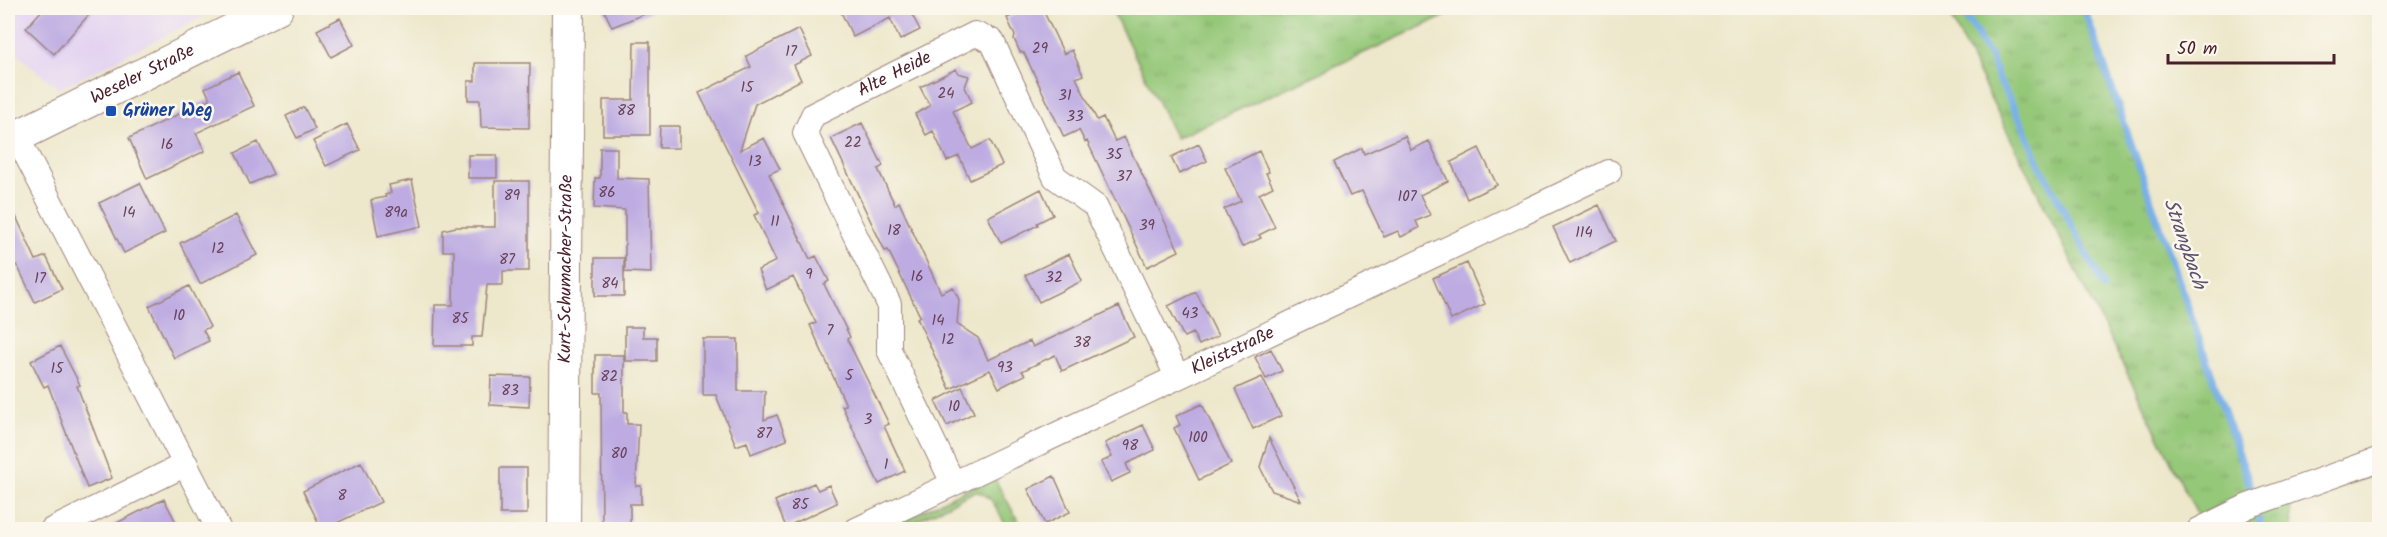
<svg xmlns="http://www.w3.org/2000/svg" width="2387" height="537" font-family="Kalam,sans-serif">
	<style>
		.built { fill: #e3d3f2 }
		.grass { fill: url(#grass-tufts); stroke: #707452; stroke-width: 1.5 }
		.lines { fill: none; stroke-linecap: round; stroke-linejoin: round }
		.stream { stroke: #79b1e9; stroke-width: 7 }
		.building { fill: #bdabe2 }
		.minor-casing { stroke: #9c837b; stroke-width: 26 }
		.tertiary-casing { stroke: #9c837b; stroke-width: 34 }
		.minor { stroke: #fff; stroke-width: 24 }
		.tertiary { stroke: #fff; stroke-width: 32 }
		.transit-dot { fill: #1a4fb4; stroke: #fbf7ec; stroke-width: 2 }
		.labels { text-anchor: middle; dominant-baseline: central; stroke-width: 5; stroke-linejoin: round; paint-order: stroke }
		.number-label { font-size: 15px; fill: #674259 }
		.street-label { font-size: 18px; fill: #4a1f2b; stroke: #fbf7ec }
		.transit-label { font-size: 18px; font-weight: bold; fill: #164399; stroke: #fbf7ec; text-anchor: start }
		.water-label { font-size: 20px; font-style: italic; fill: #5a526e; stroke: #fbf7ec }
	</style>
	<defs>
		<pattern id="grass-tufts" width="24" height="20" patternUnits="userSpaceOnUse" patternTransform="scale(1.5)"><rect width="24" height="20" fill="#95c879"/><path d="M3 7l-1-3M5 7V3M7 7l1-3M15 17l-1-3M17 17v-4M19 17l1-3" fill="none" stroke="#82ab69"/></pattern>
	</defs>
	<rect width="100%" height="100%" fill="#fbf7ec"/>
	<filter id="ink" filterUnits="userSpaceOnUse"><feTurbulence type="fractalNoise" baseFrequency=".0167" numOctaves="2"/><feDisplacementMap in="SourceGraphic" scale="12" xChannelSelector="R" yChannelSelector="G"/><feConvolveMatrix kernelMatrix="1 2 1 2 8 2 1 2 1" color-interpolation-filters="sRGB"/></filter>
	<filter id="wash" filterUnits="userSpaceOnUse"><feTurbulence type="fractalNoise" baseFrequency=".008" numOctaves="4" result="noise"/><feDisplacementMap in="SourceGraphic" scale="24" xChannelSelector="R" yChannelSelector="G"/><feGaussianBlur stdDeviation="1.35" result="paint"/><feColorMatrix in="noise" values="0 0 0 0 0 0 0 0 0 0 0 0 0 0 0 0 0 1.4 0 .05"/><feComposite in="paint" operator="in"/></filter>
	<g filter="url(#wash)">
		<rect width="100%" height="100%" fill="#ede7cb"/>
		<path class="built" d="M8 8H220L59 89 8 47Z"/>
		<path class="grass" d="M1111 8H1463L1176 138Z
			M1963 8H2081L2250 493 2198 516 1949 14Z
			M2379 467V473L2290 504 2292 529 2212 530Z
			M993 476 1023 529H1008C999 515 992 490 973 492L900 529 884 530Z"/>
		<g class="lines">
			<path class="stream" d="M2084 8 2252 491
				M1965 15 1978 35 1980 42 1991 57 1997 76 2023 125 2039 163 2104 287
				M2259 519 2261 530"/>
		</g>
		<g id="blocks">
			<path class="building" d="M44 8H95L54 54 26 28Z
				M603 8H659L612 27Z
				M839 8H912L909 9 920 30 900 40 890 18 853 37Z
				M1029 8H1042L1064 54 1072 50 1083 75 1076 78 1097 120 1103 117 1115 141 1124 137 1179 251 1147 267 1087 141 1085 142 1079 130 1064 137 1024 53 1020 52 1014 39 1015 36 1007 18Z
				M340 18 354 45 331 57 317 30Z
				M799 29 812 56 794 65 801 80 755 104 740 150 764 138 780 169 769 174 810 259 816 256 829 281 824 284 850 337 847 339 889 424 884 426 905 471 879 484 842 406 846 405 810 325 816 323 793 277 766 290 758 270 776 261 754 215 759 213 699 93 751 67 746 56Z
				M634 42H650V135H603V100H633Z
				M475 63H530L529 128 481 127 480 100H468V81H475Z
				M956 69 958 73 969 76 965 87 972 102 953 111 972 149 990 140 1002 165 970 180 959 156 947 161 933 131 926 135 915 114 930 106 920 87Z
				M238 72 254 106 196 133 205 151 147 179 129 138 210 99 205 88Z
				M304 107 315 129 297 138 286 116Z
				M862 123 883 166 878 169 895 205 899 202 941 293 953 287 959 300 957 324 978 338 988 360 1030 341 1033 347 1119 306 1134 337 1062 371 1055 355 1022 371 1025 375 999 388 990 370 950 389 917 318 920 316 888 250 885 251 831 138Z
				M347 124 360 150 326 166 313 141Z
				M660 126H679V148H659Z
				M1405 136 1411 150 1429 141 1448 181 1420 195 1430 215 1416 221 1419 228 1401 237 1398 231 1384 237 1362 191 1350 196 1334 162 1362 148 1364 154Z
				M258 142 273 174 250 184 235 153Z
				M1199 144 1207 161 1179 174 1171 157Z
				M600 148H617V178L649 179 651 273 625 272V210L594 208 595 178H600Z
				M1479 148 1497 185 1467 199 1451 162Z
				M1259 151 1269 172 1266 173 1273 187 1259 194 1275 227 1259 235 1261 238 1242 247 1224 209 1241 201 1225 168Z
				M468 155H497V178H468Z
				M412 180 422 226 378 236 371 200 386 197 385 195 391 193 389 185Z
				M495 181H529V271H503V285H487L482 337H472V346H434L435 305H453L454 251H443V230L456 227H495Z
				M140 183 165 233 124 253 99 203Z
				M1041 189 1053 215 1037 223 1038 225 1001 243 988 217Z
				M8 199 36 260 46 256 62 289 35 302 17 265 14 267 8 255Z
				M1599 205 1616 241 1570 263 1553 227Z
				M236 215 257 255 200 284 180 243Z
				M1069 254 1082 281 1039 302 1025 275Z
				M595 258H624V296H595Z
				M1467 263 1485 304 1451 320 1433 278Z
				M189 286 210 327 203 330 209 341 174 358 149 306Z
				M1196 292 1218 336 1199 345 1193 333 1184 337 1168 306Z
				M625 327H643V337H657V361H625Z
				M703 339H738V391H765L764 420 777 415 787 440 751 454 747 442 736 446 716 395H703Z
				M60 346 80 385 77 386 112 478 87 488 48 385 44 387 31 361Z
				M1271 349 1282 371 1266 379 1255 357Z
				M595 355H624V412H627V424H639L636 486H641V504H630V530H602L601 393H595Z
				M491 376 530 377 529 407 490 405Z
				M1262 377 1281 416 1253 429 1235 389Z
				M962 387 974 413 947 426 935 401Z
				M1202 404 1231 464 1199 480 1174 428 1180 425 1176 416Z
				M1143 425 1155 450 1126 464 1130 473 1111 482 1101 462 1112 457 1105 443Z
				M1269 438 1301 501 1272 491 1260 467Z
				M361 462 381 502 322 530 303 491Z
				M500 468H527V514H500Z
				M1054 476 1070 512 1045 524 1028 489Z
				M814 483 818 490 829 485 837 503 786 527 775 501Z
				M164 499 180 530H103Z"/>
		</g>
	</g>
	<g filter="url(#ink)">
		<use href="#blocks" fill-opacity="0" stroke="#9c837b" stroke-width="1.5"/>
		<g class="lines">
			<g class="minor-casing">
				<g id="minor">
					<path d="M17 137 219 530"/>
					<path id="s1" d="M953 483 889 350V304L805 133 813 115 975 34 992 41 1055 177 1095 206 1177 376"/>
					<path d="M52 530 186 464"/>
					<path id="s2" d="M856 530 1609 172"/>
					<path d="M2199 530 2248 506 2380 459"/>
				</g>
			</g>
			<g class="tertiary-casing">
				<g id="tertiary">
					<path id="s3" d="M8 141 277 8"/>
					<path id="s4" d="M564 530 568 8"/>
				</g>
			</g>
			<use href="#minor" class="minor"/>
			<use href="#tertiary" class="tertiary"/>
		</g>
	</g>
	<rect class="transit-dot" x="105" y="105" width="12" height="12" rx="3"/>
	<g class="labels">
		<g class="number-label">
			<text x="1040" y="49">29</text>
			<text x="791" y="52">17</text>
			<text x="747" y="88">15</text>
			<text x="946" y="94">24</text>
			<text x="1065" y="96">31</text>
			<text x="626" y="111">88</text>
			<text x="1075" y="117">33</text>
			<text x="853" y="143">22</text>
			<text x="167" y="145">16</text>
			<text x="1114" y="155">35</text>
			<text x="755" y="162">13</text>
			<text x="1124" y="177">37</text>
			<text x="607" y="193">86</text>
			<text x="512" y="196">89</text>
			<text x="1407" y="197">107</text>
			<text x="129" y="213">14</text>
			<text x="396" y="213">89a</text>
			<text x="775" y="222">11</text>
			<text x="1147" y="226">39</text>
			<text x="894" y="231">18</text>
			<text x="1584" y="233">114</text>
			<text x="218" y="249">12</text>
			<text x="507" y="260">87</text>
			<text x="809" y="275">9</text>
			<text x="917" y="277">16</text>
			<text x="1054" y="278">32</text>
			<text x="40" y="279">17</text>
			<text x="610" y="284">84</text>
			<text x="1190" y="314">43</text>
			<text x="179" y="316">10</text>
			<text x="460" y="319">85</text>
			<text x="938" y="321">14</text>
			<text x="830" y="331">7</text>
			<text x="948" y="340">12</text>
			<text x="1082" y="343">38</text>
			<text x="1005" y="368">93</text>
			<text x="57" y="369">15</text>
			<text x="849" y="376">5</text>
			<text x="609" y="377">82</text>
			<text x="510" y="391">83</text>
			<text x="954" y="407">10</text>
			<text x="868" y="420">3</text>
			<text x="764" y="434">87</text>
			<text x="1198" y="438">100</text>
			<text x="1130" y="446">98</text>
			<text x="619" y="454">80</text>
			<text x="886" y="465">1</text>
			<text x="342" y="496">8</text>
			<text x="800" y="505">85</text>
		</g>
		<g class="street-label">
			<text stroke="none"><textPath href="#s3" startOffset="150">Weseler Straße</textPath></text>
			<text stroke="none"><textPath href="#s1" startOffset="495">Alte Heide</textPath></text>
			<text stroke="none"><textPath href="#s4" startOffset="261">Kurt-Schumacher-Straße</textPath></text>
			<text stroke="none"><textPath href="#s2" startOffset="417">Kleiststraße</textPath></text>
		</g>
		<g class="transit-label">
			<text x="123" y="111">Grüner Weg</text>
		</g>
		<g class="water-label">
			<text transform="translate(2184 244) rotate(71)">Strangbach</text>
		</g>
	</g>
	<rect width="2387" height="537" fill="none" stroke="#fbf7ec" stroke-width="30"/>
	<path d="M2168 54v9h166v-9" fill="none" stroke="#4a1f2b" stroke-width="3"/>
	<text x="2177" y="54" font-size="18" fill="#4a1f2b" stroke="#fbf7ec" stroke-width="4.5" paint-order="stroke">50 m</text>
</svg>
